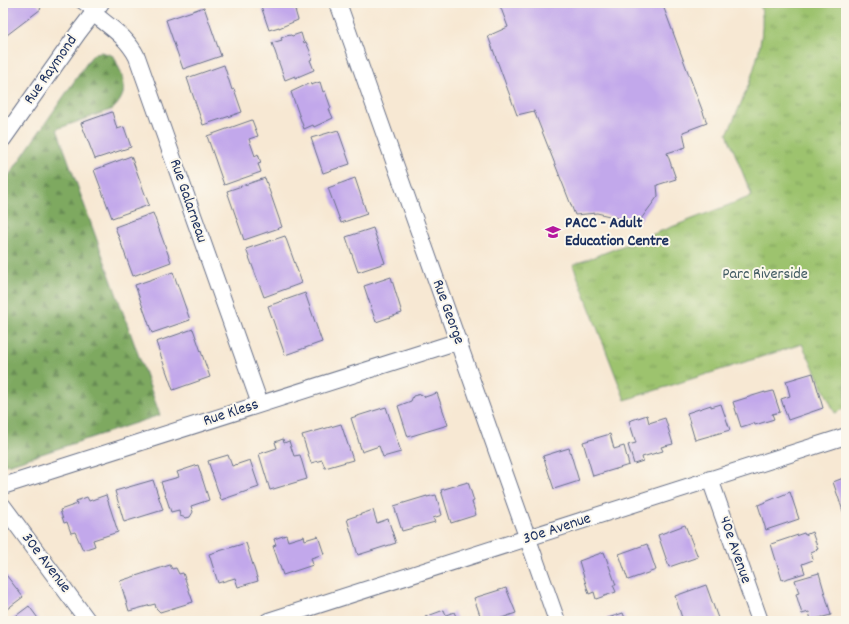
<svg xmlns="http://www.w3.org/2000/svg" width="849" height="624" font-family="Dekko,sans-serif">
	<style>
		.forest { fill: url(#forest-firs); stroke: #4c6c60 }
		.park { fill: url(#park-tufts); stroke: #5c7966 }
		.building { fill: #c2a8eb }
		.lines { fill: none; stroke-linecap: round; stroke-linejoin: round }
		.lane-casing { stroke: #687087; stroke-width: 10 }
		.street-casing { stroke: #687087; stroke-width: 18 }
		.lane { stroke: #fff; stroke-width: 8 }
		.street { stroke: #fff; stroke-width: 16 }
		.labels { text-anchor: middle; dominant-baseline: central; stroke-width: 4; stroke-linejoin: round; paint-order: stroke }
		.street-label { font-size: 16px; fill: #1b2f5e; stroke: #fbf7ec }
		.poi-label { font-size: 16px; font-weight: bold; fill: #1b2f5e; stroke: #fbf7ec; text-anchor: start }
		.park-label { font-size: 16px; fill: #425b63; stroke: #fbf7ec }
	</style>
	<defs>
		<pattern id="forest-firs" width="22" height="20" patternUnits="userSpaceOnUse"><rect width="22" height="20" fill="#7ea961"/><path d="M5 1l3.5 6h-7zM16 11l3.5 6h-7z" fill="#668a53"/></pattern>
		<pattern id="park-tufts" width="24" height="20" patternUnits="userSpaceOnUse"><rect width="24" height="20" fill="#9dc36e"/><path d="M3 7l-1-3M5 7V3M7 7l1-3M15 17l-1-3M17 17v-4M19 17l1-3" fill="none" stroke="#7f9f5e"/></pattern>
	</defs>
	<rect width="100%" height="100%" fill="#fbf7ec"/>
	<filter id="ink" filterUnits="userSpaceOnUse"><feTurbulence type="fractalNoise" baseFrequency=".025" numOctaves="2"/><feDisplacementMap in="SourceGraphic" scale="8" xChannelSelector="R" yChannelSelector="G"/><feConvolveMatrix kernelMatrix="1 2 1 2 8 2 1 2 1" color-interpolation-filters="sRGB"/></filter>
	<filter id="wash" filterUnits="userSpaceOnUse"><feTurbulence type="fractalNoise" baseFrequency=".012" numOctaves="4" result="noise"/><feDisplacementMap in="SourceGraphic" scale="16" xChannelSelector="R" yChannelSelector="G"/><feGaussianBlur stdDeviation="0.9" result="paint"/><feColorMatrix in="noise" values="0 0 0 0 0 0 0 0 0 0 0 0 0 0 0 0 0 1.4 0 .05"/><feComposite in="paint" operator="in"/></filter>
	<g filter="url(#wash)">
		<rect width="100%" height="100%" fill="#f7e8d3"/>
		<path class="forest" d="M101 52C104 53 110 54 113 56 116 59 117 64 119 68 126 84 127 95 113 109L57 129 160 415 11 464 3 465V184L91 57 95 53Z"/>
		<path class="park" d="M760 3H846V408L835 413 802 344 625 400 573 265 752 196 727 134C744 98 770 42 760 3Z"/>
		<g id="blocks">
			<path class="building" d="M3 3H37L41 9 3 38Z
				M260 3H294L297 10H295L298 20 279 28V27L269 30Z
				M499 3H662L707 123 683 132 686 147 667 153 676 179 657 185 658 196 638 223 597 213 575 215 534 111 517 115 488 36 508 27Z
				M204 7 221 56 183 69 166 20Z
				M301 33 304 43 306 42 310 51 312 59 310 60 314 70 295 78V76L285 80 272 43 282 40 281 38 286 36 291 35 292 36Z
				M224 65 232 90 234 89 242 112 203 125 187 78Z
				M320 82 323 92 325 91 331 108 329 109 333 118 314 127 313 125 304 129 291 92 310 83 311 85Z
				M112 112 117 129 124 127 131 147 95 159 81 123Z
				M252 120 258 136 249 139 255 156 258 154 261 163 258 164 261 172 224 185 207 136Z
				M338 130 350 164 323 173 311 138Z
				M131 156 149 205 112 218 94 170Z
				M265 178 282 227 244 240 227 191Z
				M355 178 367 214 341 223 328 188Z
				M153 213 171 262 133 276 115 227Z
				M373 228 385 263 358 272 346 237Z
				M285 236 302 283 264 297 246 249Z
				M173 272 190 320 152 333 135 285Z
				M391 277 402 313 376 322 364 286Z
				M305 293 322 342 285 355 268 306Z
				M193 329 210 377 173 390 156 342Z
				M813 373 823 408 788 420 781 399 790 396 786 381Z
				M773 391 780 412 772 414 774 419 755 425 754 423 741 427 733 402 765 392V393Z
				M437 393 448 425 408 437 398 406 411 401 413 396 421 394 425 397Z
				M721 404 730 430 695 440 687 413 711 405V407Z
				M386 407 401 452 383 457 379 446 362 452 351 418Z
				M647 415 649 423 665 418 673 444 661 447 663 451 642 457 643 461 634 464 628 445 636 443 629 421Z
				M341 424 353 460 325 468 322 460 311 463 302 435Z
				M610 434 614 449 624 446 629 465 593 476 583 442Z
				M283 439 284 443 289 441 294 456 300 455 307 479 270 490 259 454 277 448 275 442Z
				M569 448 579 481 554 489 543 456Z
				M228 455 232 466 250 460 259 487 221 500 208 461Z
				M198 465 209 500 191 506 193 512 190 517 186 518 180 516 179 510 171 512 161 482 179 477 177 472Z
				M846 477V513L844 514 833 482Z
				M153 480 163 510 124 522 115 491Z
				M468 482 474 501 472 502 476 515 451 523 441 490Z
				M790 492 799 519 766 530 758 505Z
				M106 495 118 532 93 540 95 546 83 550 75 532 71 533 67 522 64 523 60 510 77 504 76 501 87 497 89 501Z
				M436 495 442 515 433 518 435 522 402 531 394 506 427 496V497Z
				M373 510 377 523 388 519 396 543 358 555 347 519Z
				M685 525 698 557 669 567 658 535Z
				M812 532 818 549 811 552 813 560 802 564 805 573 782 580 771 544 804 533 805 535Z
				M286 535 288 541 304 536 305 540 318 536 324 554 311 558 313 565 283 575 273 546 276 545 274 539Z
				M246 543 258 581 238 587 235 578 218 583 209 554Z
				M647 544 656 570 628 580 619 554Z
				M604 552 616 585H613L616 592 596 599 594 592 589 594 579 561Z
				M170 565 172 569 176 568 179 574 183 573 193 602 160 612 156 608 155 604 129 611 120 581Z
				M3 571 23 597 3 612Z
				M819 573 831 615 811 620 809 612 802 614 796 594 799 593 795 580Z
				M706 585 719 621H683L675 596Z
				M506 588 516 613 493 621H482L474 598Z
				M29 606 40 621H9Z
				M444 610 446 615 454 612 458 621H420L425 619V617Z
				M623 613 626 621H599Z"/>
		</g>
	</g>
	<g filter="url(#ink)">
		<use href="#blocks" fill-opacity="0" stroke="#687087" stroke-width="1"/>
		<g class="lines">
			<g class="lane-casing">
				<path id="lane" d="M79 3 93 13"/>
			</g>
			<g class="street-casing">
				<path id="street" d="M338 3 557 621
					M93 13C110 27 127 37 137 57L260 404
					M3 139 78 33 101 3
					M710 479 760 621
					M3 486 459 341
					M3 506 88 621
					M268 621 846 436"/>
			</g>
			<use href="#lane" class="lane"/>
			<use href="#street" class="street"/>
		</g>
	</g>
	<defs>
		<g id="school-bare" transform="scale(1.2)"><path d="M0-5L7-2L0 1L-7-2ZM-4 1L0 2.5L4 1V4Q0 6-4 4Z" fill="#b5179e" stroke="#fbf7ec" stroke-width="2.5" paint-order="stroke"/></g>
	</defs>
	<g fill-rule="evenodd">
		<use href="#school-bare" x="553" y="232"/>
	</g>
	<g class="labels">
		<g class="street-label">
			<text transform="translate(51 70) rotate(-55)">Rue Raymond</text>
			<text transform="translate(188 201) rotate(71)">Rue Galarneau</text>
			<text transform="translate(448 312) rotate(70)">Rue George</text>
			<text transform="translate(231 413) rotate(-18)">Rue Kless</text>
			<text transform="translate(557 529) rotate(-18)">30e Avenue</text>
			<text transform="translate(735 550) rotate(71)">40e Avenue</text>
			<text transform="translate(46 563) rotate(53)">30e Avenue</text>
		</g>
		<g class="poi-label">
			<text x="565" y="223">PACC - Adult<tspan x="565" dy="18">Education Centre</tspan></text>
		</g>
		<g class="park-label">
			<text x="765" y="274">Parc Riverside</text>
		</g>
	</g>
	<rect width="849" height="624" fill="none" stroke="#fbf7ec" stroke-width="16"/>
</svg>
